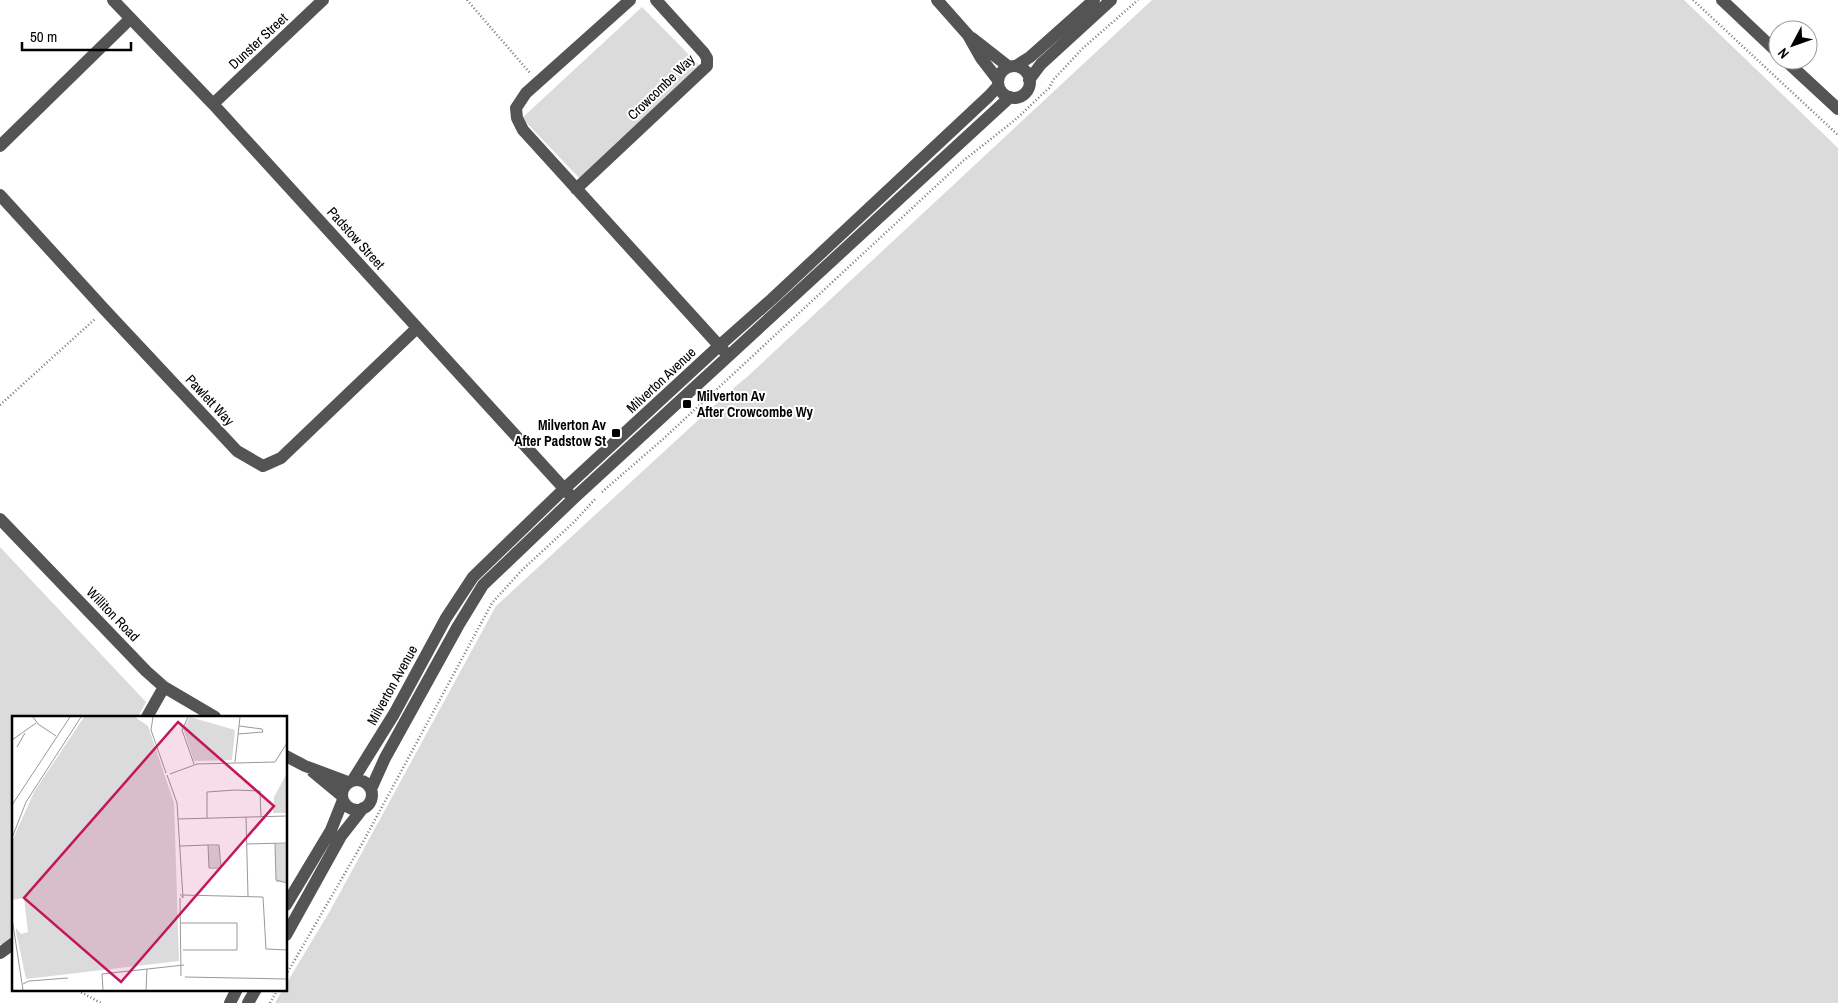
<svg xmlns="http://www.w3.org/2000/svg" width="1838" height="1003" font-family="'Archivo Narrow',sans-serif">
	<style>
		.green { fill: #dbdbdb }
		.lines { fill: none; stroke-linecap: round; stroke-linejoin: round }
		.path { stroke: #767676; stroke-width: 2.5; stroke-dasharray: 1 2.5; stroke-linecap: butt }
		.minor { stroke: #545454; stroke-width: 12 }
		.poi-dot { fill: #000; stroke: #fff; stroke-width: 2 }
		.labels { text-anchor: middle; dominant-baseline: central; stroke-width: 4; stroke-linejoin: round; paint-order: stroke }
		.street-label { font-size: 14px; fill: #000; stroke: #fff }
		.poi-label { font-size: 14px; font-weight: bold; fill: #000; stroke: #fff; text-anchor: start }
		.inset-road { fill: none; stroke: #999; stroke-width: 1 }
		.view { fill: #c2185b; fill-opacity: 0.15; stroke: #c2185b; stroke-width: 2.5 }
		.inset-edge { fill: none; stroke: #000; stroke-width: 2.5 }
	</style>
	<rect width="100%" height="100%" fill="#fff"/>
	<path class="green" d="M1152 0H1684L1838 148V1003H275L283 989H286V984L330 911 496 606 731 390 747 377Z
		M642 7 701 67 583 182 522 118Z
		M0 547 146 702 138 717H14V932L7 944H0Z"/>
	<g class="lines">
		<path class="path" d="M467 0 530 73
			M1693 0 1838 135
			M0 405 95 319
			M602 492 662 440 963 161 1015 120 1049 88 1054 79 1083 48 1138 0
			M286 975 363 842 492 603 521 571 574 522 596 498
			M75 989 101 1003
			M270 1003 278 989"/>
		<path class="minor" d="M113 0 213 104 570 495
			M630 0 526 93 516 108 517 118 523 130 724 351
			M937 0 968 35 981 58 998 80
			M1722 0 1778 53
			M972 38 1009 67
			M1785 60 1838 109
			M1016 66 1030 57 1094 0
			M998 82a16 16 0 1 1 32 0a16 16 0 1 1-32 0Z
			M1029 80 1041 64 1111 0
			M213 104 323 0
			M0 146 130 19
			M576 189 707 66V58L704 53 656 0
			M0 195 105 310 237 451 263 466 281 458 417 328
			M0 519 146 671 164 687 215 717
			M147 717 164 687
			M286 756 305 766 348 782
			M313 772 342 796
			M353 780 394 714 446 618 473 577 564 489 719 346 772 299 989 96 998 86
			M342 795a15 15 0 1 1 30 0a15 15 0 1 1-30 0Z
			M371 789 385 758 458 626 483 585 573 499 1010 97
			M286 905 331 830 343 800
			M286 935 341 836 363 808
			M0 953 14 943
			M230 1003 237 989
			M248 1003 256 989"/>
	</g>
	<g class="poi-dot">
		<rect x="682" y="399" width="10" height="10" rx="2.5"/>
		<rect x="611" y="428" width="10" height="10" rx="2.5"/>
	</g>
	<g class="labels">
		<g class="street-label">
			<text transform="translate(258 41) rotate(-43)">Dunster Street</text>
			<text transform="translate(661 87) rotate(-44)">Crowcombe Way</text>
			<text transform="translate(356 238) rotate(48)">Padstow Street</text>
			<text transform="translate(661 380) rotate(-43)">Milverton Avenue</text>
			<text transform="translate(210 400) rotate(47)">Pawlett Way</text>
			<text transform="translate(113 614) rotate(46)">Williton Road</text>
			<text transform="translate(392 685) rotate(-61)">Milverton Avenue</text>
		</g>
		<g class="poi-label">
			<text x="697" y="396">Milverton Av<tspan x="697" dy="16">After Crowcombe Wy</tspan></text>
			<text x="606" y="425" text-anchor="end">Milverton Av<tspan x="606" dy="16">After Padstow St</tspan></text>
		</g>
	</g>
	<g transform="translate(12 716)">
		<rect width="275" height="275" fill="#fff"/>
		<path d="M72 1H123L136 10 162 87 167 245 14 263 4 215V212L9 218 16 216 12 182 0 184 1 123 22 76ZM178 1 223 14 220 44 182 45 171 12ZM275 57V97H261L262 81ZM263 128H275V166H264ZM196 130H207L208 151H197Z" fill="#dbdbdb"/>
		<path class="inset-road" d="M21 1 26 8 44 20M141 1 139 14 154 57M176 1 170 14 182 48M226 18 251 16 250 13 227 10M0 24 24 7M5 31 13 17M223 46 228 1M158 58 185 48 263 46 275 27M155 59 165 87 171 182 168 178M0 89 58 1M234 101 236 180M195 102V76L223 74 248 75 249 101M166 103 275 100M0 122 14 86 69 1M263 127 264 164 275 167M235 128 275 127M167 130H169L196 129H207L209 152H197L196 129M171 179 251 181 254 233 275 234M168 182 169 260M0 202 11 274M169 207H225V234H171M173 261 275 263M11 268 17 265 56 262M91 274 90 258 172 249M134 274 135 253"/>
		<path class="view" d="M166 6 262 90 109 266 12 182Z"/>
		<rect width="275" height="275" class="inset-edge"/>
	</g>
	<g transform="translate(1793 45) rotate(229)"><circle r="24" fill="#ffffff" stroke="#999999"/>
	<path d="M0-4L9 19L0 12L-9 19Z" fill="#000000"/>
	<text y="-8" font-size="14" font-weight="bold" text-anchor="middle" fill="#000000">N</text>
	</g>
	<path d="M22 42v8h109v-8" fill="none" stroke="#000000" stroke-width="2.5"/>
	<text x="30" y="42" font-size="15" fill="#000000" stroke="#ffffff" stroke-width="4" paint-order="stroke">50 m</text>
</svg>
